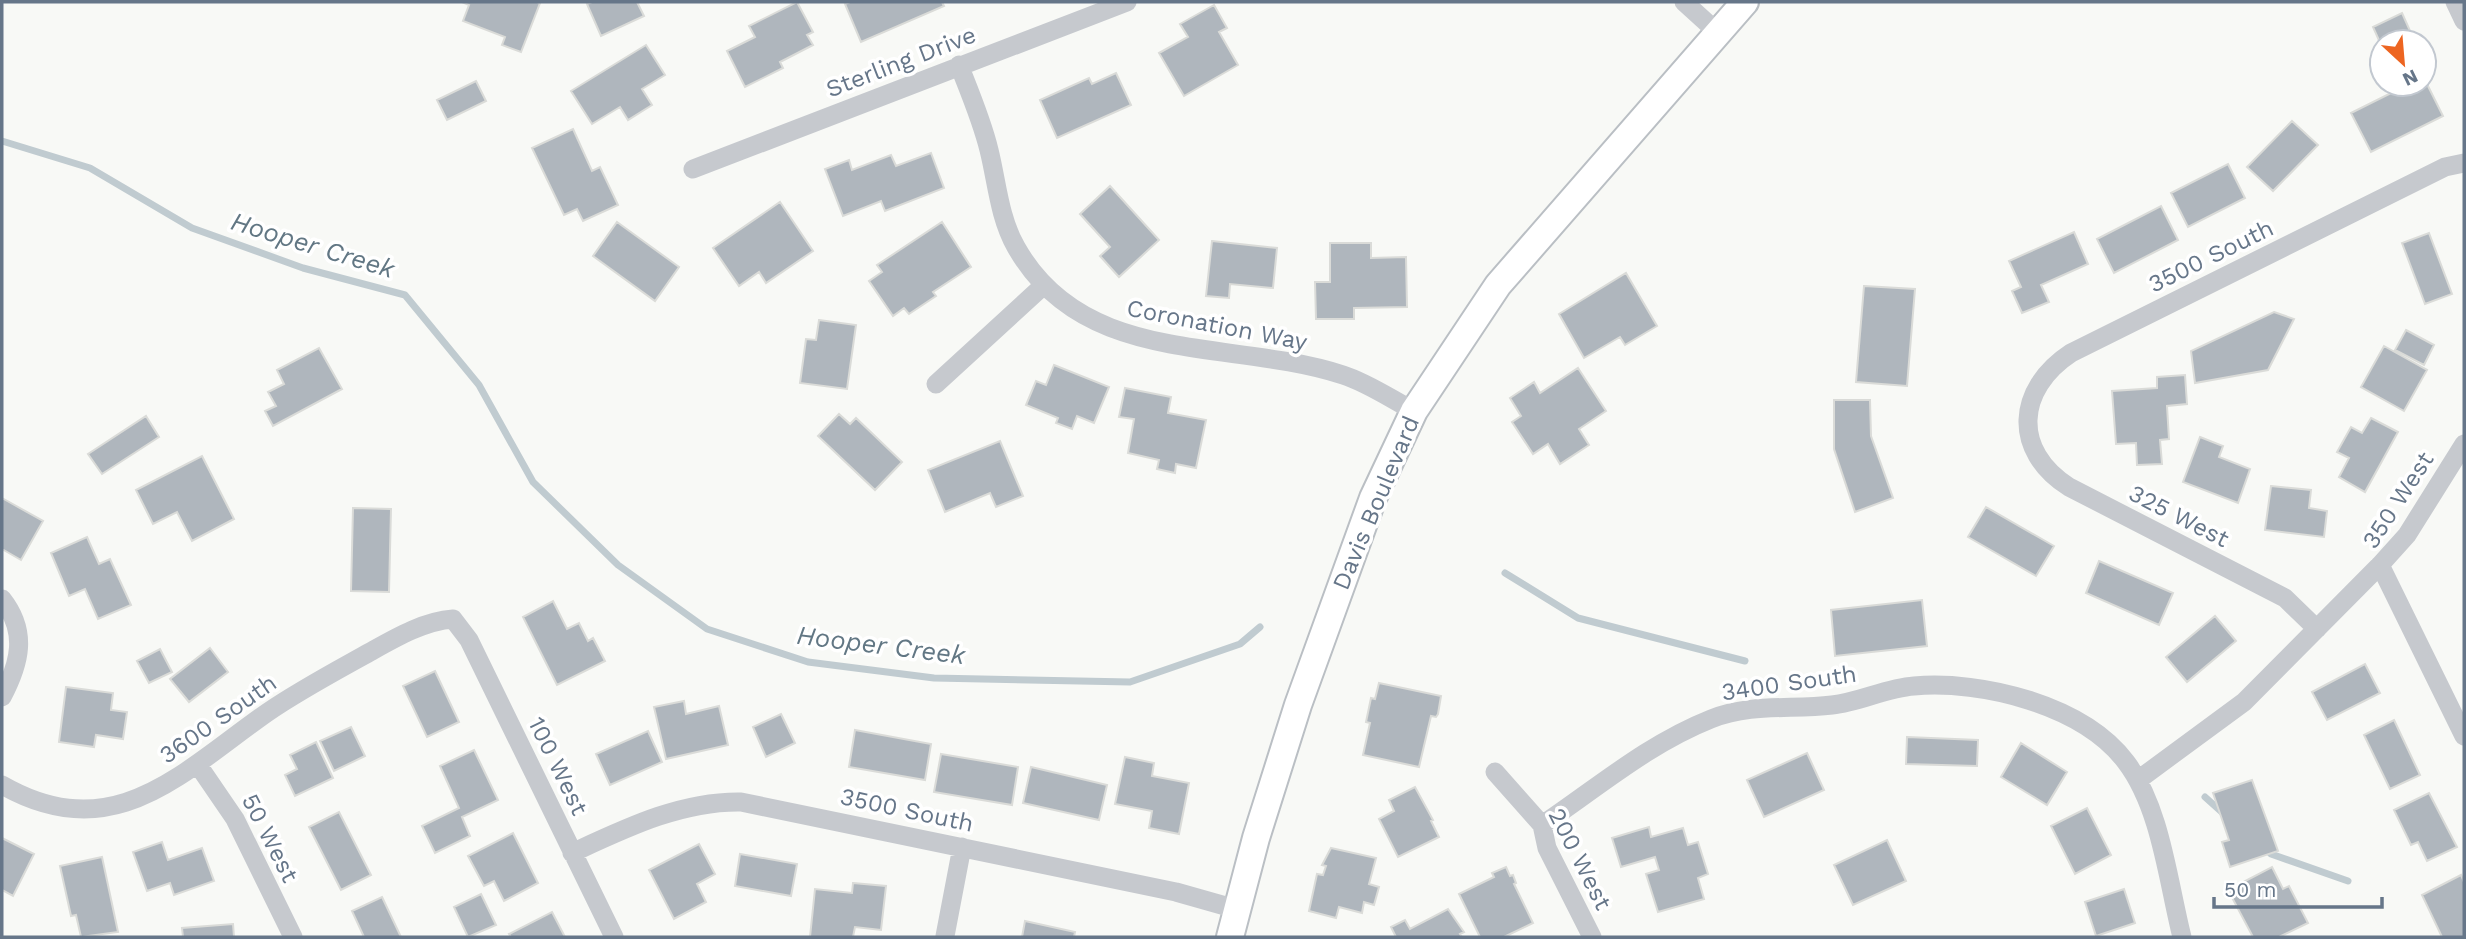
<svg xmlns="http://www.w3.org/2000/svg" width="2466" height="939" font-family="'Work Sans',sans-serif">
	<style>
		.lines { fill: none; stroke-linecap: round; stroke-linejoin: round }
		.stream { stroke: #c0cbd0; stroke-width: 7 }
		.building { fill: #afb6bd; stroke: #dadbd8; stroke-width: 2 }
		.secondary-casing { stroke: #babfc4; stroke-width: 30 }
		.street { stroke: #c6c9ce; stroke-width: 19 }
		.secondary { stroke: #fff; stroke-width: 26 }
		.labels { text-anchor: middle; dominant-baseline: central; stroke-width: 7; stroke-linejoin: round; paint-order: stroke }
		.street-label { font-size: 24px; fill: #667689; stroke: #fff }
		.water-label { font-size: 26px; font-style: italic; fill: #627784; stroke: #fff }
	</style>
	<rect width="100%" height="100%" fill="#f8f9f6"/>
	<g class="lines">
		<path class="stream" d="M2 141 90 168 192 228 303 268 405 295 479 385 533 482 618 565 707 629 808 662 934 678 1130 682 1240 644 1260 627
			M1505 573 1578 618 1745 661
			M2205 797 2225 815
			M2264 847 2271 854 2348 881"/>
	</g>
	<path class="building" d="M462 2H537L540 3 521 52 502 45 505 37 463 21 469 5Z
		M592 2H637L644 16 601 36 587 4Z
		M797 2 813 32 807 35 813 45 780 62 783 68 745 87 727 51 755 37 749 26Z
		M850 2H942L944 6 861 42 845 4Z
		M1214 5 1227 28 1219 32 1238 65 1184 96 1159 53 1188 37 1180 24Z
		M2402 13 2415 42H2382V47L2373 27Z
		M646 45 665 75 642 89 652 105 628 120 620 107 592 124 571 91Z
		M1116 73 1131 105 1057 138 1040 100 1089 78 1092 84Z
		M2424 78 2443 116 2371 152 2351 113 2409 84H2424Z
		M476 81 486 101 447 120 437 100Z
		M2292 121 2318 145 2273 191 2247 167Z
		M573 129 592 171 600 167 618 205 583 221 577 209 564 215 532 148Z
		M931 153 944 188 885 211 881 201 843 216 825 169 849 160 852 170 891 155 896 166Z
		M2228 164 2245 198 2188 227 2171 193Z
		M1110 186 1159 240 1119 277 1100 256 1110 247 1080 214Z
		M780 202 813 251 766 283 759 272 739 286 713 248Z
		M2161 206 2178 240 2114 273 2097 239Z
		M617 222 679 267 655 301 593 256Z
		M942 222 971 267 933 292 936 296 909 314 904 308 893 316 869 281 882 272 877 265Z
		M2074 232 2088 264 2041 285 2049 302 2022 313 2012 291 2021 287 2009 261Z
		M2429 233 2452 294 2425 304 2402 243Z
		M1212 241 1277 248 1273 288 1230 284 1229 298 1206 296Z
		M1330 243H1371V258L1406 257 1407 307 1354 308V319H1316L1315 282H1330Z
		M1626 273 1657 326 1625 345 1620 337 1584 358 1559 314Z
		M1864 286 1915 289 1907 386 1856 382Z
		M2274 312 2294 319 2268 370 2195 383 2191 351Z
		M819 320 856 325 847 389 800 383 806 339 816 340Z
		M2406 330 2434 345 2424 365 2395 350Z
		M2384 346 2427 370 2404 411 2361 387Z
		M319 348 342 389 273 426 265 411 276 406 268 392 284 384 277 370Z
		M1054 365 1109 387 1094 423 1077 416 1072 429 1056 423 1058 418 1026 405 1036 381 1046 385Z
		M1578 368 1606 411 1579 429 1589 445 1560 464 1548 444 1533 454 1512 422 1521 416 1510 398 1534 382 1540 393Z
		M2185 375 2187 404 2167 406 2169 439 2160 440 2162 464 2137 465 2136 443 2116 444 2112 391 2157 388V377Z
		M1125 388 1171 397 1168 413 1206 420 1196 468 1176 464 1175 473 1157 469 1159 460 1128 453 1134 419 1119 417Z
		M1834 400H1870L1871 436 1893 498 1855 512 1834 449Z
		M839 414 850 424 856 418 902 462 875 490 818 436Z
		M146 416 159 437 102 474 88 454Z
		M2371 418 2398 432 2365 492 2339 477 2349 458 2337 452 2351 427 2362 433Z
		M2200 437 2223 446 2219 457 2250 469 2238 503 2183 482Z
		M1000 441 1023 496 996 507 990 493 945 512 928 470Z
		M202 456 234 519 192 541 177 512 153 524 136 490Z
		M2271 486 2311 490 2309 508 2327 511 2324 537 2265 530Z
		M2 498 43 521 21 560 2 549Z
		M1986 507 2054 546 2036 576 1968 537Z
		M353 508 391 509 389 592 351 591Z
		M87 537 99 564 110 559 131 605 98 619 85 589 69 596 51 553Z
		M2099 561 2173 593 2159 625 2086 593Z
		M1922 600 1927 646 1835 656 1831 610Z
		M553 601 567 629 579 623 588 641 593 638 605 661 557 685 523 617Z
		M2215 616 2236 641 2187 682 2166 657Z
		M210 648 228 672 189 702 170 679Z
		M160 649 172 672 149 683 137 661Z
		M2365 664 2380 693 2327 720 2312 692Z
		M435 671 459 722 427 737 403 686Z
		M1379 683 1441 696 1438 714 1436 717 1431 716 1419 767 1363 755 1370 723 1366 722 1371 698 1375 699Z
		M66 687 113 693 111 710 127 712 123 739 96 735 94 747 59 742Z
		M684 701 686 714 719 706 728 745 666 759 654 707Z
		M781 714 795 743 766 757 753 727Z
		M2394 720 2420 775 2390 789 2364 735Z
		M351 727 365 756 334 771 320 741Z
		M855 730 931 744 925 780 849 767Z
		M648 731 662 762 610 785 596 754Z
		M1907 737 1978 740 1977 766 1906 764Z
		M316 742 333 778 295 796 285 775 297 769 290 755Z
		M2021 743 2067 772 2047 805 2001 777Z
		M474 750 498 800 462 817 470 836 435 853 422 826 459 808 440 766Z
		M1807 753 1824 790 1764 817 1747 780Z
		M941 754 1018 767 1012 805 934 792Z
		M1125 757 1154 763 1152 776 1189 783 1179 834 1149 828 1152 811 1115 804Z
		M1031 767 1107 785 1099 820 1023 803Z
		M2252 780 2278 851 2230 867 2222 842 2229 840 2213 793Z
		M1415 787 1433 820 1431 821 1439 837 1398 857 1379 819 1394 811 1389 800Z
		M2429 793 2457 847 2427 861 2418 842 2411 845 2394 810Z
		M2087 808 2111 855 2075 874 2051 826Z
		M339 812 371 875 341 890 309 827Z
		M1649 827 1651 837 1683 828 1688 845 1698 842 1708 874 1698 878 1704 899 1658 912 1646 874 1659 870 1655 857 1621 867 1612 838Z
		M513 833 538 883 504 901 494 881 484 886 468 856Z
		M2 838 34 854 13 896 2 890Z
		M1887 840 1906 881 1853 905 1834 865Z
		M162 842 168 860 202 848 214 881 174 895 170 883 147 891 133 852Z
		M699 844 715 874 697 884 706 902 674 919 649 870Z
		M1331 848 1376 858 1369 884 1379 887 1374 905 1364 902 1362 913 1339 907 1336 918 1309 911 1317 874 1323 875 1326 866 1322 865Z
		M740 854 797 864 791 896 735 886Z
		M102 857 118 932 81 937 76 915 71 916 60 866Z
		M1506 867 1510 876 1513 875 1516 883 1514 884 1533 923 1504 937H1480L1459 894 1494 877 1492 873Z
		M2272 867 2283 889 2289 886 2308 923 2279 937H2253L2228 890Z
		M2461 875 2464 882V937H2442L2422 895Z
		M853 883 886 886 881 930 855 927 853 937H810L815 889 852 893Z
		M2124 889 2135 923 2096 936 2085 902Z
		M481 894 496 925 468 937 454 907Z
		M382 897 401 937H364L352 911Z
		M1448 909 1464 932 1460 934 1462 937H1396L1391 927 1405 920 1410 929Z
		M552 912 565 937H511L509 934Z
		M1025 921 1075 932 1074 937H1022Z
		M233 924 234 937H183L182 928Z"/>
	<g class="lines">
		<g class="secondary-casing">
			<path id="secondary" d="M1230 937 1256 838 1298 705 1373 498 1414 411 1498 285 1745 2"/>
		</g>
		<path class="street" d="M1684 2 1717 32
			M2455 2 2464 21
			M959 65C970 93 982 121 989 150 997 182 999 217 1016 247 1084 368 1230 338 1343 375 1368 383 1391 399 1414 411
			M693 169 1127 2
			M936 384 1044 285
			M2380 565 2464 736
			M2 599C28 632 20 663 2 697
			M2317 629 2285 598 2069 487C2012 451 2016 389 2071 353L2445 167 2464 163
			M198 765 235 819 293 937
			M1495 772 1542 825 1547 848 1592 937
			M2138 780 2244 702 2380 565 2407 535 2464 444
			M2 785C114 849 182 772 268 712 300 690 336 671 370 652 395 638 424 621 453 619L469 640 614 937
			M1542 825C1597 788 1648 744 1711 719 1751 703 1791 710 1832 705 1860 702 1886 688 1914 686 1982 680 2083 705 2126 762 2161 808 2168 882 2182 937
			M572 853C626 828 681 801 741 802L1176 892 1236 909
			M945 936 962 847"/>
		<use href="#secondary" class="secondary"/>
	</g>
	<g class="labels">
		<g class="street-label">
			<text transform="translate(901 62) rotate(-21)">Sterling Drive</text>
			<text transform="translate(2211 256) rotate(-26)">3500 South</text>
			<text transform="translate(1217 325) rotate(11)">Coronation Way</text>
			<text transform="translate(2398 500) rotate(-57)">350 West</text>
			<text transform="translate(1376 503) rotate(-67)">Davis Boulevard</text>
			<text transform="translate(2179 516) rotate(27)">325 West</text>
			<text transform="translate(1789 683) rotate(-8)">3400 South</text>
			<text transform="translate(218 719) rotate(-35)">3600 South</text>
			<text transform="translate(558 766) rotate(64)">100 West</text>
			<text transform="translate(907 810) rotate(12)">3500 South</text>
			<text transform="translate(270 838) rotate(63)">50 West</text>
			<text transform="translate(1580 859) rotate(63)">200 West</text>
		</g>
		<g class="water-label">
			<text transform="translate(313 245) rotate(17)">Hooper Creek</text>
			<text transform="translate(881 645) rotate(7)">Hooper Creek</text>
		</g>
	</g>
	<rect width="2466" height="939" fill="none" stroke="#667689" stroke-width="7"/>
	<g transform="translate(2403 63) rotate(154)"><circle r="33" fill="#ffffff" stroke="#c2c8d0" stroke-width="2"/>
	<path d="M0-5L12 26L0 18L-12 26Z" fill="#ed6521"/>
	<text y="-10" font-size="19" font-weight="bold" text-anchor="middle" fill="#667689">N</text>
	</g>
	<path d="M2214 897v10h168v-10" fill="none" stroke="#667689" stroke-width="3.5"/>
	<text x="2224" y="897" font-size="21" fill="#667689" stroke="#ffffff" stroke-width="5" paint-order="stroke">50 m</text>
</svg>
